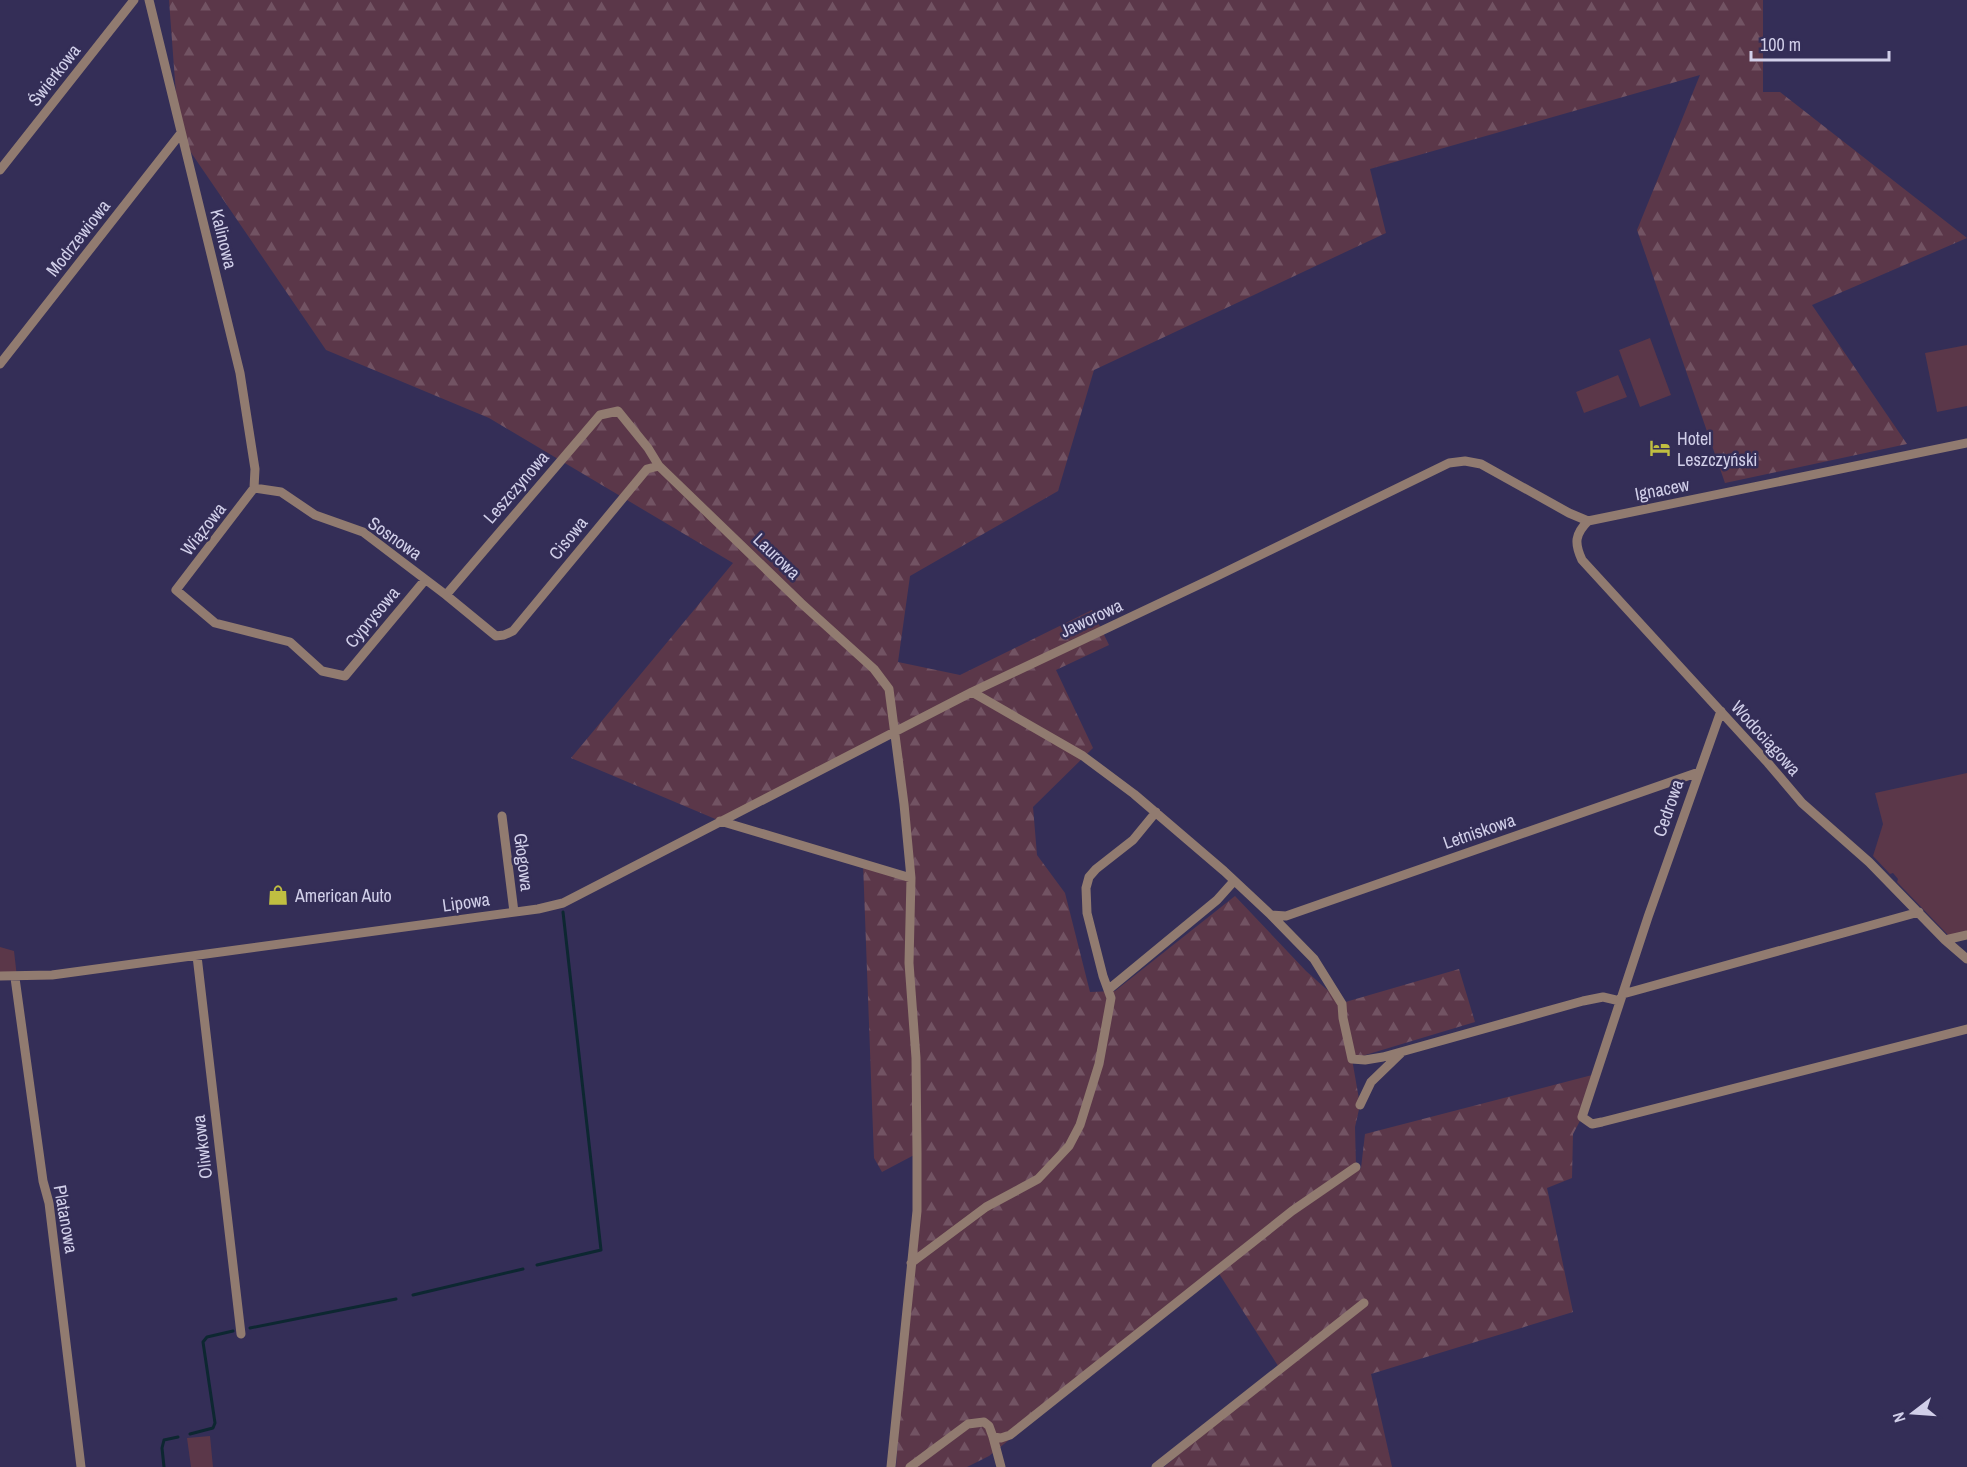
<svg xmlns="http://www.w3.org/2000/svg" width="1967" height="1467" font-family="'Archivo Narrow',sans-serif">
	<style>
		.green { fill: #5b3749 }
		.forest { fill: url(#forest-firs) }
		.lines { fill: none; stroke-linecap: round; stroke-linejoin: round }
		.stream { stroke: #0d2731; stroke-width: 3 }
		.minor { stroke: #917b70; stroke-width: 9 }
		.labels { text-anchor: middle; dominant-baseline: central; stroke-width: 5; stroke-linejoin: round; paint-order: stroke }
		.street-label { font-size: 18px; fill: #d1cfe9; stroke: #342e57 }
		.poi-label { font-size: 18px; fill: #d1cfe9; stroke: #342e57; text-anchor: start }
	</style>
	<defs>
		<pattern id="forest-firs" width="22" height="20" patternUnits="userSpaceOnUse" patternTransform="scale(1.5)"><rect width="22" height="20" fill="#5b3749"/><path d="M5 1l3.5 6h-7zM16 11l3.5 6h-7z" fill="#725363"/></pattern>
	</defs>
	<rect width="100%" height="100%" fill="#342e57"/>
	<path class="green" d="M1650 338 1671 395 1640 407 1619 350Z
		M1967 345V406L1937 412 1925 353Z
		M1618 375 1627 397 1584 413 1576 392Z
		M1967 773V932L1949 936 1897 882 1898 879 1893 873 1890 874 1873 856 1883 824 1875 793Z
		M0 947 14 951 17 977 0 973Z
		M210 1436 213 1467H191L187 1438Z"/>
	<path class="forest" d="M169 0H1763V92H1780L1967 238 1812 305 1907 444 1725 483 1637 230 1700 75 1370 169 1386 233 1094 370 1058 491 910 576 898 662 960 675 1092 610 1109 645 1056 670 1093 748 1033 807 1037 855 1065 893 1090 992 1115 991 1235 896 1306 971 1342 1003 1459 969 1475 1022 1352 1059 1360 1105 1355 1127 1356 1167 1306 1202 1361 1168 1365 1134 1596 1074 1582 1117 1573 1134 1572 1178 1547 1188 1573 1312 1371 1374 1392 1467H1164L1280 1369 1218 1272 989 1456 967 1467H896L911 1263 916 1154 882 1172 874 1158 863 863 910 878 895 731 720 821 571 758 733 563 489 418 326 350 179 135Z"/>
	<g class="lines">
		<path class="stream" d="M537 1265 601 1250 563 912
			M413 1295 523 1269
			M250 1328 396 1299
			M190 1434 213 1428 215 1423 203 1342 207 1337 233 1331
			M164 1467 162 1448 164 1440 178 1437"/>
		<path class="minor" d="M149 0 240 373 255 469 254 488
			M0 170 134 0
			M0 364 181 133
			M254 488 281 492 315 515 363 532 446 595 496 636 504 635 513 631 647 469 659 466
			M254 488 176 590 215 623 290 642 322 671 345 676 425 580
			M1588 521C1575 534 1574 543 1582 560L1768 763 1802 803 1869 862 1945 940 1967 959
			M446 595 600 415 618 411 648 448 659 466 801 603 874 669 889 689 904 804 911 878 909 963 916 1058 917 1154V1211L891 1467
			M972 692 1083 756 1134 794 1224 871 1271 915 1314 959 1342 1004 1343 1018 1352 1059 1365 1060 1383 1057 1583 1001 1603 997 1620 1001
			M1721 711 1648 917 1582 1117 1592 1124 1602 1122 1967 1029
			M502 816 514 912
			M720 821 911 878
			M1271 915 1286 916 1699 772
			M1945 940 1967 935
			M197 956 241 1334
			M0 976 52 975 538 909 563 903 972 692 1211 579 1449 463 1465 461 1481 464 1569 513 1588 521 1967 443
			M15 978 43 1181 49 1203 81 1467
			M1109 989 1217 900 1234 881
			M1623 994 1919 912
			M1360 1105 1371 1082 1401 1053
			M911 1263 986 1207 1038 1179 1069 1146 1080 1125 1099 1064 1111 998 1103 976 1087 913 1086 888 1089 877 1096 869 1133 840 1156 812
			M993 1437 1001 1467
			M910 1467 968 1424 984 1422 989 1426 993 1437 1001 1438 1010 1435 1292 1211 1356 1167
			M1156 1467 1364 1303"/>
	</g>
	<defs>
		<g id="hotel-bare" transform="scale(1.62)"><path d="M-6-4.5h1.5V1H6V5H4.5V3h-9V5H-6ZM-4 0a1.8 1.8 0 1 1 3.6 0ZM.5 0V-2.5h3Q6-2.5 6 0Z" fill="#c0be41" stroke="#342e57" stroke-width="2.5" paint-order="stroke"/></g>
		<g id="shop-bare" transform="scale(1.62)"><path d="M-5-2.5h2.3a2.7 3.5 0 0 1 5.4 0H5L5.5 6h-11ZM-1.5-2.5h3a1.5 2.3 0 0 0-3 0Z" fill="#c0be41" stroke="#342e57" stroke-width="2.5" paint-order="stroke"/></g>
	</defs>
	<g fill-rule="evenodd">
		<use href="#hotel-bare" x="1660" y="448"/>
		<use href="#shop-bare" x="278" y="895"/>
	</g>
	<g class="labels">
		<g class="street-label">
			<text transform="translate(54 75) rotate(-52)">Świerkowa</text>
			<text transform="translate(78 238) rotate(-52)">Modrzewiowa</text>
			<text transform="translate(224 239) rotate(76)">Kalinowa</text>
			<text transform="translate(516 487) rotate(-49)">Leszczynowa</text>
			<text transform="translate(1662 489) rotate(-11)">Ignacew</text>
			<text transform="translate(203 529) rotate(-52)">Wiązowa</text>
			<text transform="translate(395 538) rotate(35)">Sosnowa</text>
			<text transform="translate(568 538) rotate(-51)">Cisowa</text>
			<text transform="translate(777 556) rotate(44)">Laurowa</text>
			<text transform="translate(372 617) rotate(-50)">Cyprysowa</text>
			<text transform="translate(1091 618) rotate(-25)">Jaworowa</text>
			<text transform="translate(1766 738) rotate(48)">Wodociągowa</text>
			<text transform="translate(1668 808) rotate(-71)">Cedrowa</text>
			<text transform="translate(1479 831) rotate(-19)">Letniskowa</text>
			<text transform="translate(524 862) rotate(83)">Głogowa</text>
			<text transform="translate(466 902) rotate(-8)">Lipowa</text>
			<text transform="translate(202 1147) rotate(-97)">Oliwkowa</text>
			<text transform="translate(66 1219) rotate(80)">Platanowa</text>
		</g>
		<g class="poi-label">
			<text x="1677" y="438">Hotel<tspan x="1677" dy="21">Leszczyński</tspan></text>
			<text x="295" y="895">American Auto</text>
		</g>
	</g>
	<g transform="translate(1913 1413) rotate(253)" stroke="#342e57" stroke-width="4.5" paint-order="stroke">
	<path d="M0-4.5L10 22L0 15L-10 22Z" fill="#d1cfe9"/>
	<text y="-9" font-size="16" font-weight="bold" text-anchor="middle" fill="#d1cfe9">N</text>
	</g>
	<path d="M1751 51v9h138v-9" fill="none" stroke="#d1cfe9" stroke-width="3"/>
	<text x="1760" y="51" font-size="18" fill="#d1cfe9" stroke="#342e57" stroke-width="4.5" paint-order="stroke">100 m</text>
</svg>
